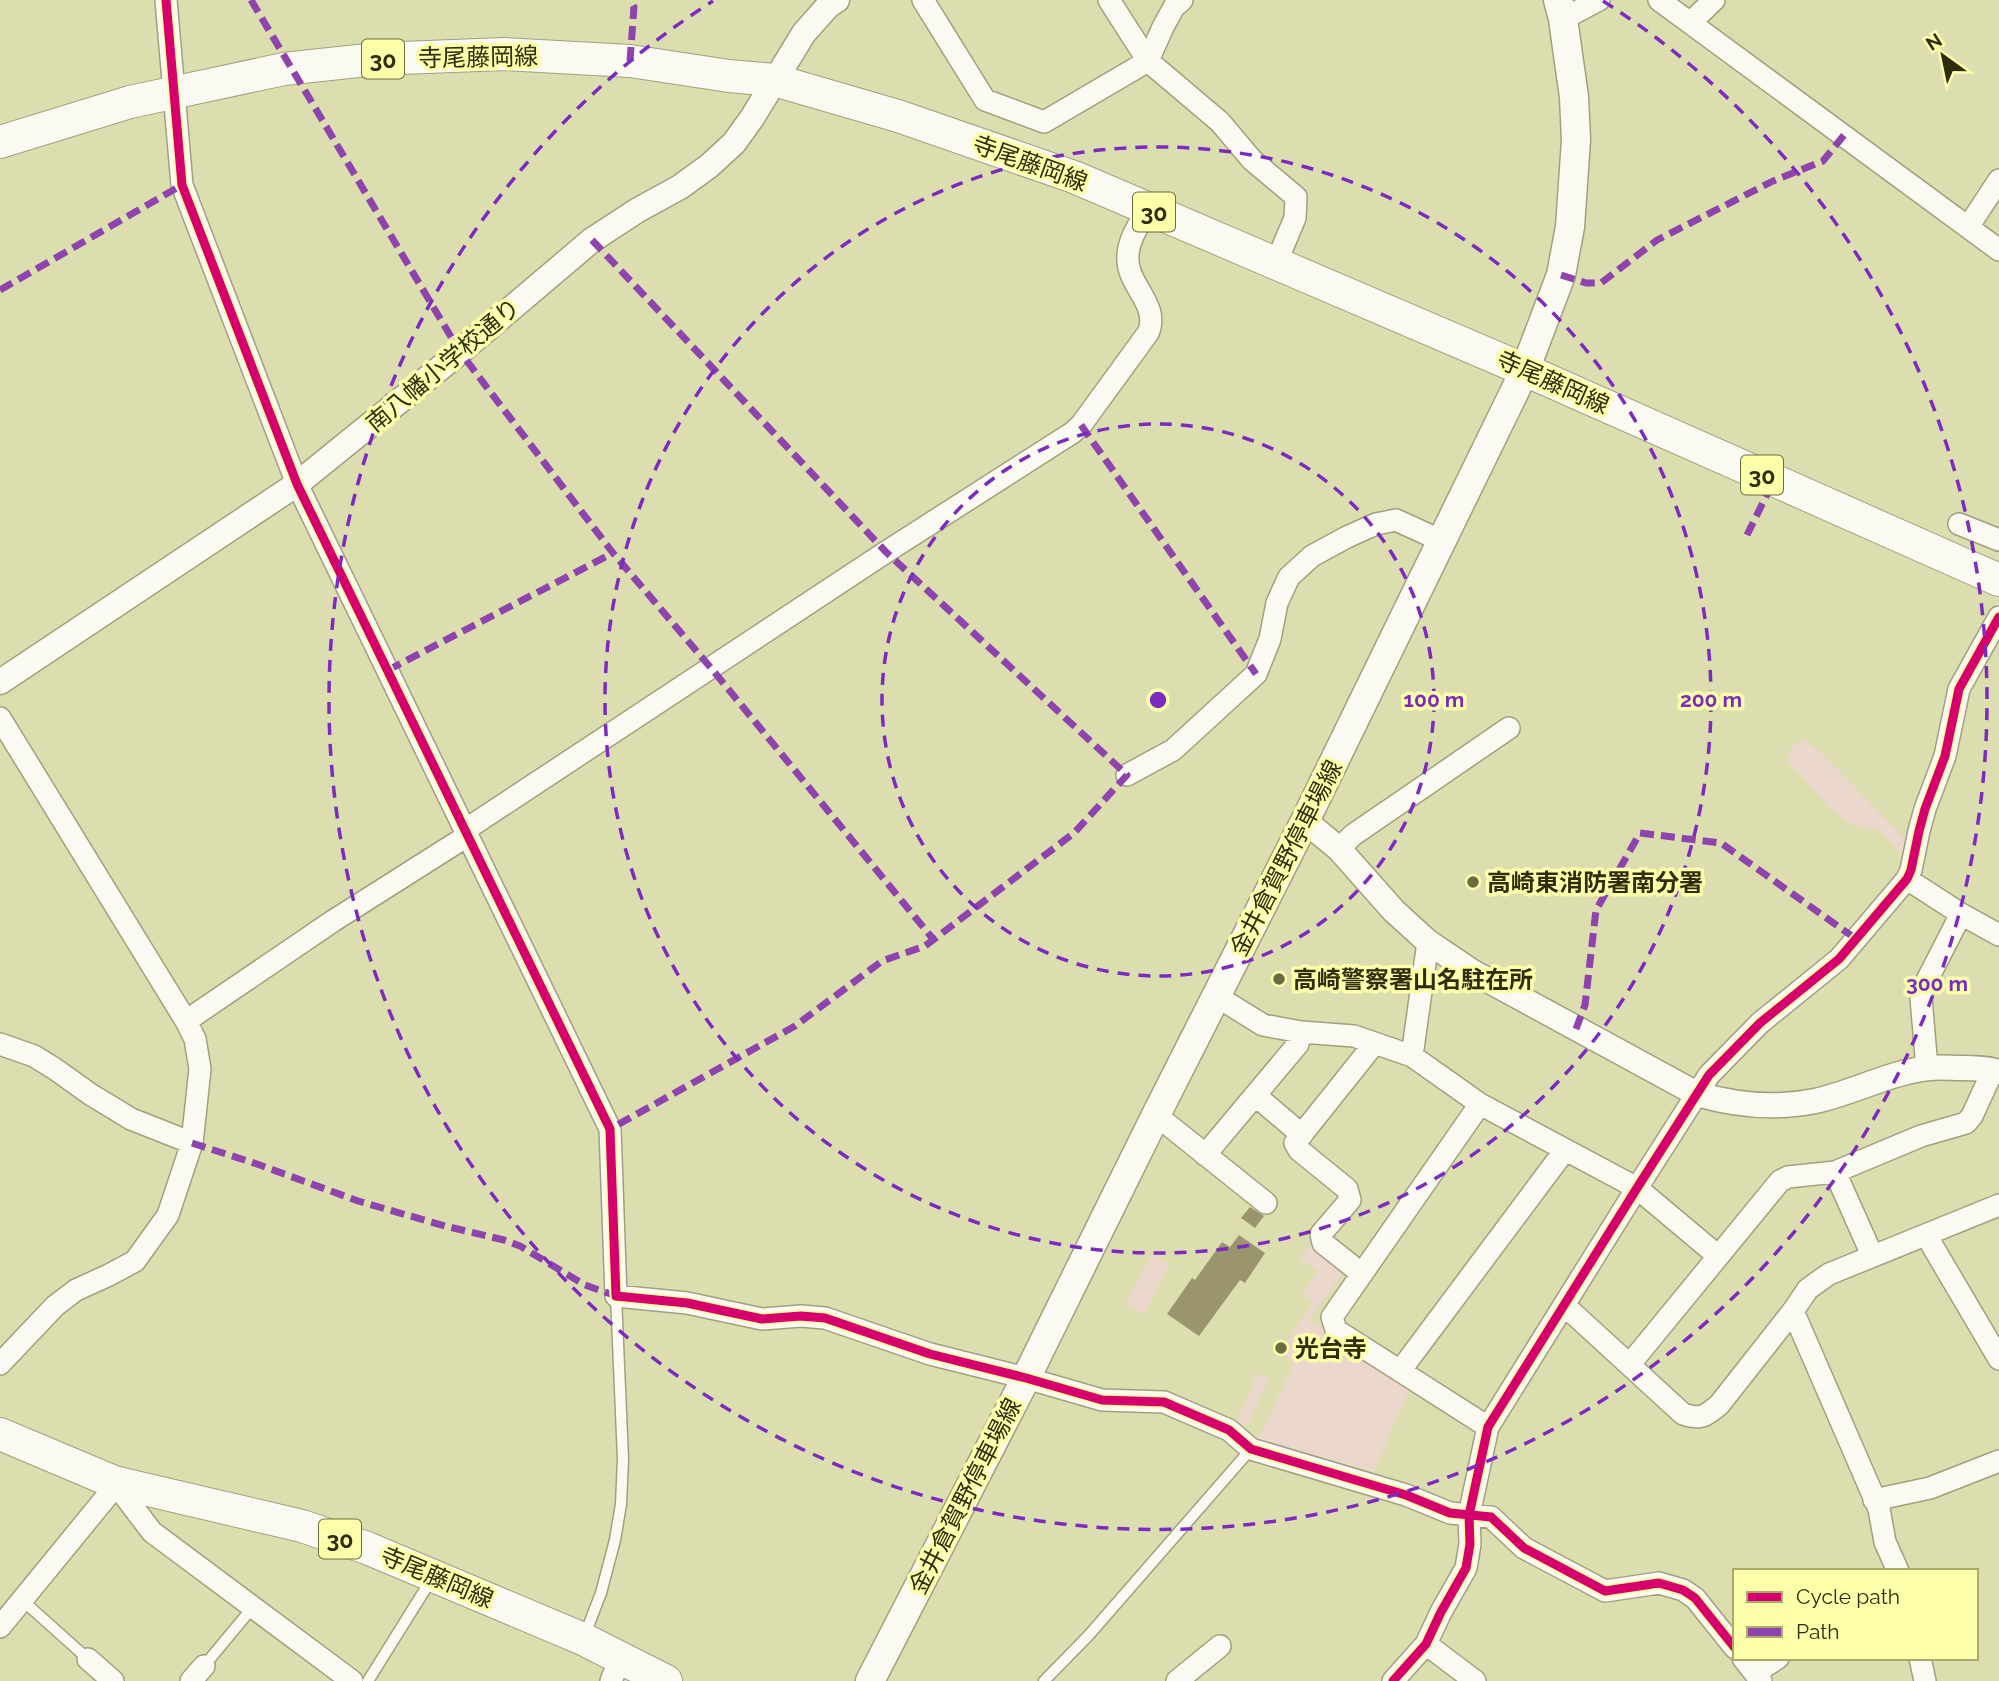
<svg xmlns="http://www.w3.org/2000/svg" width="1999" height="1681" font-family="Raleway,'Noto Sans JP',sans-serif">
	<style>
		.green { fill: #ebd7cc }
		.building { fill: #9a956d }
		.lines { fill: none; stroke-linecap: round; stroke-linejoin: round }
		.service-casing { stroke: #a0a17c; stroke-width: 13 }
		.minor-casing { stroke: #a0a17c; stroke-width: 24 }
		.tertiary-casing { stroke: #a0a17c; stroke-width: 27 }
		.secondary-casing { stroke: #a0a17c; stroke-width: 31 }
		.primary-casing { stroke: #a0a17c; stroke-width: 34 }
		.service { stroke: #fafaf3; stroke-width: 10 }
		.minor { stroke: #fafaf3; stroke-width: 21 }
		.tertiary { stroke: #fafaf3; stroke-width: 24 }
		.secondary { stroke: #fafaf3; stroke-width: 28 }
		.primary { stroke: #fafaf3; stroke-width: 32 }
		.quiet { stroke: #8e44ad; stroke-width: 7; stroke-dasharray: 14 7; stroke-linecap: butt }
		.cycleway-casing { stroke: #fdfeaa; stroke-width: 13 }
		.cycleway { stroke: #d6006c; stroke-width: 9 }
		.ring { fill: none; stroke: #7b2cbf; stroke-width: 3.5; stroke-dasharray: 12 9 }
		.poi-dot { fill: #6b6c44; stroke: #fdfeaa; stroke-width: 2.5 }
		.labels { text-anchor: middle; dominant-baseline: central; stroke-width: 7; stroke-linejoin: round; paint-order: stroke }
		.shield { fill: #fdfeaa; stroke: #6c6c3a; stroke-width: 2 }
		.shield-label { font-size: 23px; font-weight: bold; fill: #2e2e0a }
		.street-label { font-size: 24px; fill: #2e2e0a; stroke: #fdfeaa }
		.poi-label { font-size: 24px; font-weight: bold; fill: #2e2e0a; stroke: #fdfeaa; text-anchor: start }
		.centre { fill: #7b2cbf; stroke: #fdfeaa; stroke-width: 3.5 }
		.ring-label { font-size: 21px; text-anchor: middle; font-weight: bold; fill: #7b2cbf; stroke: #fdfeaa; stroke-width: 7; stroke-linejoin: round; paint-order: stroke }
	</style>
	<rect width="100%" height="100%" fill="#dddeb0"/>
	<path class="green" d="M1803 738 1827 759 1907 841 1904 856 1879 830 1851 825 1830 809 1787 760 1791 748Z
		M1310 1245 1345 1270 1309 1320 1412 1384 1373 1472 1258 1440 1294 1363 1279 1352 1313 1301 1302 1294 1317 1271 1300 1259Z
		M1152 1254 1170 1264 1144 1314 1125 1304Z
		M1257 1373 1269 1379 1247 1426 1237 1422Z"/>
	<path class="building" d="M1250 1207 1264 1216 1255 1228 1241 1218Z
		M1239 1235 1265 1253 1245 1283 1240 1280 1199 1336 1167 1314 1192 1278 1195 1280 1222 1242 1230 1247Z"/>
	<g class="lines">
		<g class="service-casing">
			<path id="service" d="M22 1600 88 1659
				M584 1637 601 1593 615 1540 621 1504 623 1459 616 1296
				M204 1666 253 1607
				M368 1681 431 1580
				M1044 1681 1089 1635 1251 1449"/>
		</g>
		<g class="minor-casing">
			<path id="minor" d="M166 0 182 185 297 484 610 1129 616 1296 687 1303 762 1319 801 1316 825 1318 930 1354 1026 1378 1102 1400 1164 1402 1229 1430 1251 1449 1406 1495 1450 1513 1491 1517 1524 1548 1605 1591 1659 1583 1683 1590 1695 1598 1735 1648
				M923 0 985 100 1044 122 1148 61 1163 27 1174 7 1182 0
				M1109 0 1148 61 1220 122 1252 160 1296 197 1295 218 1276 263
				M1659 0 1999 250
				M1563 19 1599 0
				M1690 23 1714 0
				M1968 227 1999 180
				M1959 524 1999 540
				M0 718 186 1021 195 1039 200 1069 192 1143 168 1215 135 1261 109 1275 76 1290 55 1306 0 1364
				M1127 775 1173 750 1256 674 1270 639 1277 603 1289 577 1312 556 1347 537 1376 524 1396 520 1442 541
				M465 830 886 552 1072 433 1081 425 1148 333C1161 304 1125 285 1128 255 1129 238 1140 223 1148 209
				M1339 849 1353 835 1509 728
				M1907 879 1961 914 1999 935
				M1216 996 1263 1025 1301 1032 1354 1036 1412 1056 1480 1104 1637 1188 1718 1256
				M186 1021 333 921 467 836
				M0 1044 34 1056 55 1069 90 1094 131 1119 192 1143
				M1412 1056 1428 942
				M1927 1068 1921 998 1923 988 1961 914
				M1255 1095 1302 1135
				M1480 1104 1332 1317 1336 1330 1488 1427
				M1156 1115 1266 1203
				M1205 1155 1298 1044 1301 1032
				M1835 1172 1872 1255
				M1926 1235 1999 1359
				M1362 1274 1323 1243 1321 1234 1350 1200 1347 1189 1299 1150 1295 1143 1374 1044
				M1564 1305 1683 1414C1702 1420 1705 1416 1719 1405L1793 1311 1808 1289 1829 1274 1999 1205
				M1793 1311 1879 1509 1885 1542 1898 1571
				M1630 1364 1780 1181 1788 1177 1835 1172 1921 1136 1966 1123 1972 1116 1993 1070
				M1400 1371 1565 1150
				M114 1482 152 1532 352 1681
				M1874 1500 1930 1488 1999 1461
				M0 1627 108 1495 114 1482
				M1426 1644 1475 1681
				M1743 1658 1761 1681
				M1920 1658 1925 1681
				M88 1659 113 1681
				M1755 1673 1778 1658
				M191 1681 204 1666
				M611 1681 620 1659
				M1177 1681 1220 1646
				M1393 1681 1426 1644 1441 1612 1466 1568 1470 1544 1469 1515 1488 1427 1637 1188 1709 1075 1760 1023 1839 959 1907 879 1911 870 1919 831 1925 809 1945 756 1959 689 1999 617"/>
		</g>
		<g class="tertiary-casing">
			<path id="tertiary" d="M0 682 297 484 460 352 592 240 638 210 680 187 709 166 734 143 752 118 804 33 828 6 837 0
				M1305 821 1339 849 1394 911 1428 942 1471 971 1697 1094C1735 1105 1776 1109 1815 1101 1853 1093 1890 1072 1929 1068 1940 1067 1951 1068 1962 1068 1974 1068 1987 1068 1999 1072"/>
		</g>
		<g class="secondary-casing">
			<path id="secondary" d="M870 1681 1026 1378 1156 1115 1305 821 1525 370 1561 275 1570 227 1576 140 1574 97 1563 19 1558 0"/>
		</g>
		<g class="primary-casing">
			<path id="primary" d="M0 142 130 102 284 69 376 59 504 54 630 61 729 76 774 80 898 116 1074 177 1525 370 1999 580
				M0 1434 114 1482 302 1526 367 1548 583 1639 666 1681"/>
		</g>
		<use href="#service" class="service"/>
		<use href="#minor" class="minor"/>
		<use href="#tertiary" class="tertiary"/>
		<use href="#secondary" class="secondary"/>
		<use href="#primary" class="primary"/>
		<path class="quiet" d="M251 0 460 352 613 553 711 668 933 939
			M630 61 634 7 630 0
			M592 240 886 552 1127 775 1074 833 925 946 882 961 795 1026 610 1129
			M1561 275 1586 283H1601L1657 240 1773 181 1823 161 1844 135
			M0 290 182 185
			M1081 425 1256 674
			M1747 535 1774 480
			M388 670 613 553
			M1576 1029 1585 1005 1596 910 1640 833 1721 843 1856 939
			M192 1143 257 1164 358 1201 445 1226 504 1240 520 1246 585 1285 616 1296"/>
		<g class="cycleway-casing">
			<path id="cycleway" d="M166 0 182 185 297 484 610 1129 616 1296 687 1303 762 1319 801 1316 825 1318 930 1354 1026 1378 1102 1400 1164 1402 1229 1430 1251 1449 1406 1495 1450 1513 1491 1517 1524 1548 1605 1591 1659 1583 1683 1590 1695 1598 1735 1648
				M1393 1681 1426 1644 1441 1612 1466 1568 1470 1544 1469 1515 1488 1427 1637 1188 1709 1075 1760 1023 1839 959 1907 879 1911 870 1919 831 1925 809 1945 756 1959 689 1999 617"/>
		</g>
		<use href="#cycleway" class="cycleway"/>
	</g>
	<g class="ring">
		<circle cx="1158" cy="700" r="276"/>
		<circle cx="1158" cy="700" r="553"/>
		<path d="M1603 1A829 829 0 1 1 713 1"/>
	</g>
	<g class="poi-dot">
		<circle cx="1473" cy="882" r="7"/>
		<circle cx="1279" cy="979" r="7"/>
		<circle cx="1281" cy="1348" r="7"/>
	</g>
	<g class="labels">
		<g class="shield">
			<rect x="362" y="39.5" width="42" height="39" rx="5"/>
			<rect x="1133" y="192.5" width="42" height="39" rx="5"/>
			<rect x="1741" y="455.5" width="42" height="39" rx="5"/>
			<rect x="319" y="1519.5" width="42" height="39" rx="5"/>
		</g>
		<g class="shield-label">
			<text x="383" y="59">30</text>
			<text x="1154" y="212">30</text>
			<text x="1762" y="475">30</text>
			<text x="340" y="1539">30</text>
		</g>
		<g class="street-label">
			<text transform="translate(478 57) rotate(-1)">寺尾藤岡線</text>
			<text transform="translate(1030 163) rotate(20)">寺尾藤岡線</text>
			<text transform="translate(443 365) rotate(-40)">南八幡小学校通り</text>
			<text transform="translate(1553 382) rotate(24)">寺尾藤岡線</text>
			<text transform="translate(1286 858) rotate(-63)">金井倉賀野停車場線</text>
			<text transform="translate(965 1496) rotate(-63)">金井倉賀野停車場線</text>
			<text transform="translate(437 1577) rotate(23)">寺尾藤岡線</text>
		</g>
		<g class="poi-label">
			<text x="1487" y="882">高崎東消防署南分署</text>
			<text x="1293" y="979">高崎警察署山名駐在所</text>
			<text x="1295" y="1348">光台寺</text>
		</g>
	</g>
	<circle cx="1158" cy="700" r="10" class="centre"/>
	<g class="ring-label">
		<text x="1434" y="707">100 m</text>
		<text x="1711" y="707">200 m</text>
		<text x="1937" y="991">300 m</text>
	</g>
	<rect x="1733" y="1569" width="245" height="91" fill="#fdfeaa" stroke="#aaab6a" stroke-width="2"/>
	<rect x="1747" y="1592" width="35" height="10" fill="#d6006c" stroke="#aaab6a" stroke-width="2"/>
	<text x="1796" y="1604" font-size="21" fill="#2e2e0a">Cycle path</text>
	<rect x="1747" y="1627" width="35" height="10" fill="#8e44ad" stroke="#aaab6a" stroke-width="2"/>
	<text x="1796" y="1639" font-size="21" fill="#2e2e0a">Path</text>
	<g transform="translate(1943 56) rotate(327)" stroke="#fdfeaa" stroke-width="5" paint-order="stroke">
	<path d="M0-5L12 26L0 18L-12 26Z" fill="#2e2e0a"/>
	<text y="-10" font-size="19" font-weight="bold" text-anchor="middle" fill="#2e2e0a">N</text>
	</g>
</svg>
